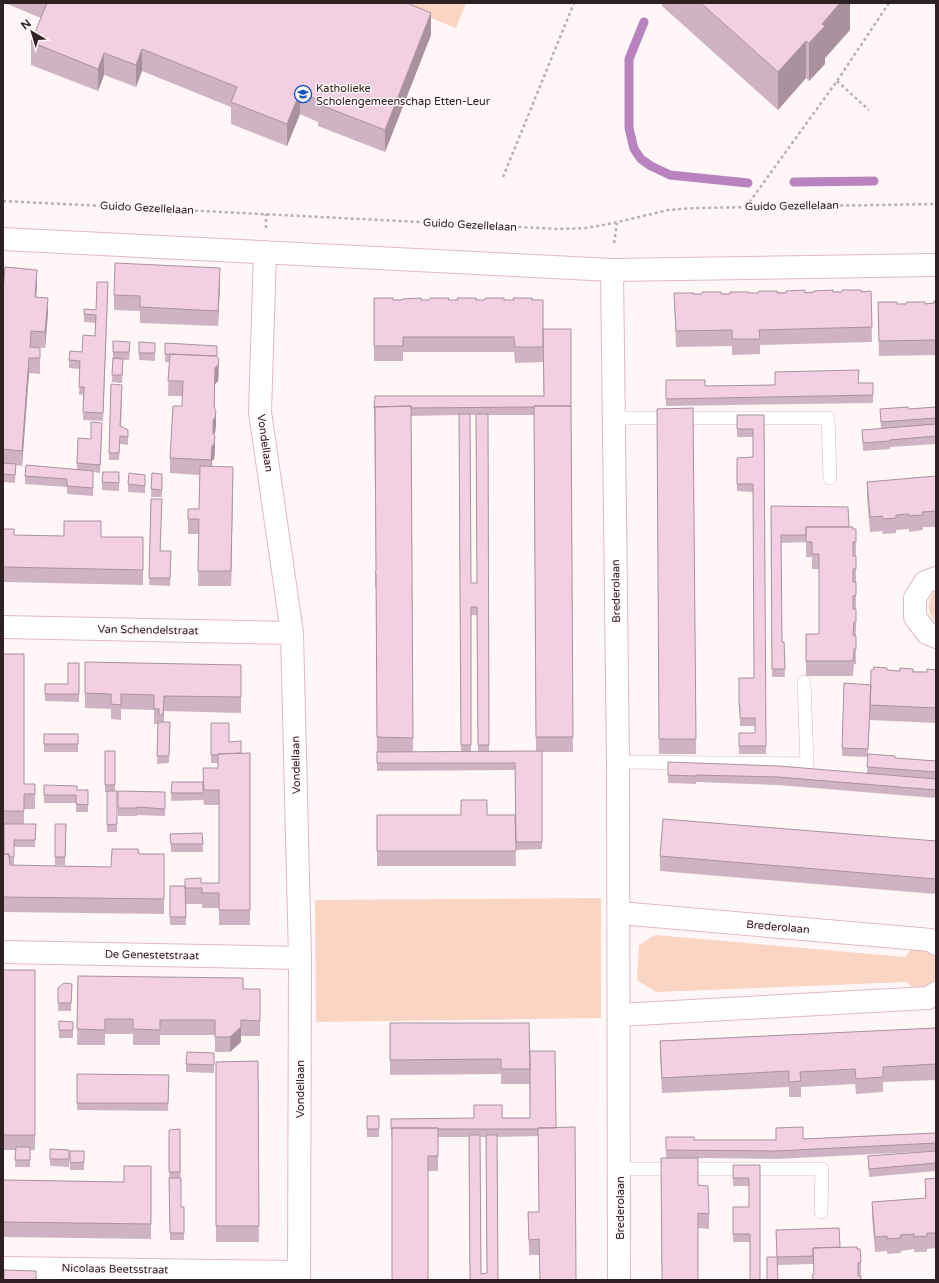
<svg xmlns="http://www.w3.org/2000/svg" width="939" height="1283" font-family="'Varela Round',sans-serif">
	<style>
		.green { fill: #fad5c4 }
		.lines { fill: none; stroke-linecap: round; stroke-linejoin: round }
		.stream { stroke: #b983bf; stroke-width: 9 }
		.lane-casing { stroke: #e0b9c1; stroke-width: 14 }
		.street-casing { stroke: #e0b9c1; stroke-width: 24 }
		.path { stroke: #b9aeb0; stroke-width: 2.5; stroke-dasharray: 3 3; stroke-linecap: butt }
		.lane { stroke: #fff; stroke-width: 13 }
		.street { stroke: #fff; stroke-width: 22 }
		.wall { fill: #d0b3c2; fill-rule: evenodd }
		.shaded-wall { fill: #a9929e }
		.building { fill: #f2d0e2; stroke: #a9929e }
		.labels { text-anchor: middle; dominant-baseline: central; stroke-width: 3; stroke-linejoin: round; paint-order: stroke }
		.poi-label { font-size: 11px; fill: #2f2023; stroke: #fef6f7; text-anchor: start }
		.street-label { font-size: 11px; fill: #2f2023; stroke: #fef6f7 }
	</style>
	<rect width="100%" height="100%" fill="#fef6f7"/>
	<path class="green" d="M392 3H466L456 28Z
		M935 590H936V622C926 612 927 601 935 590Z
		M601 898V1018L316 1022 315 900Z
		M655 935 905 957 913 947 925 949 935 954 936 979 929 986 915 989 906 982 656 992 637 980 639 945Z"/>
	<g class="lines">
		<path class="stream" d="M644 22 629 59V128L634 149 641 159 651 166 670 175 748 183
			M794 182 874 181"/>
		<g class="lane-casing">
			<path id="lane" d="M614 418H828L830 478
				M618 762 807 764 804 682
				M620 1169H822L821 1212"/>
		</g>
		<g class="street-casing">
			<path id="street" d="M3 239 612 270 936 265
				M265 252 260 412 292 633 300 958 299 1280
				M612 270 618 762 619 1280
				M936 578 925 582 915 598V617L927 633 936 637
				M3 627 292 633
				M619 913 931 940 936 944
				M3 952 300 958
				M619 1015 928 998 936 993
				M3 1268 299 1272"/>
		</g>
		<path class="path" d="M837 81 869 110
			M503 177 574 3
			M3 201 559 229 586 228 614 223 668 210 695 208 936 204
			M746 207 837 81 889 3
			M266 228V214
			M614 243 617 223"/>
		<use href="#lane" class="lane"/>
		<use href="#street" class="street"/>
	</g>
	<path class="wall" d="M5 3H407L431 35 385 152 318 126V122L300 114 287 146 231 124V107L142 71 136 87 104 75 98 91 31 65V42L41 18Z
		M662 3H850V30L825 58V64L809 81 806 78 778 110 662 6Z
		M220 283 218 326 140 323V311L114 310V295Z
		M37 285 36 297 48 313 45 348 31 347 40 348V374L29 373 22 466 16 465 15 483 3 482V290Z
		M108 290 103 421 83 420 84 394 79 395 80 369 69 368V360L82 352 95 336 96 323 84 322V309L96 310Z
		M871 291 872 342 760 345V354L732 355V346L676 347 674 293 693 294Z
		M374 298 393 300H532L571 413 573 752H542V849L516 850 515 770 377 771 376 588 375 587V572L376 571 374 408 544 396 543 362 515 363 514 352H403V361H374ZM459 415 461 751 413 752 411 416ZM470 415H476L477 583H471ZM488 415H534L536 751H489ZM471 615H477L478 751H471Z
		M936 301V355L879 356 878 318 897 304 934 303Z
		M130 349 129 360H123L122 383 112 382 113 352Z
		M155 350V361L139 360V353Z
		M165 354 217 357 219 374 218 381 215 384 214 409 216 425 215 433 214 435 215 451 214 459 212 461V466L233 482 231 586H198L199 534H188V519L199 509 200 475 170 473V458L182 406V396H168L169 362H165Z
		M666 380 705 386 873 383V403L666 406Z
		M122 393 121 427 128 430V445L120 444 119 460H109V453Z
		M936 407V444L890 447V449L863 451 862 430 881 429 880 409H909Z
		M693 408 696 754H659L657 409Z
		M737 415H764L766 754H739V733H755V726H740V713H739V678H754L753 492 737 491V458L753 457V437H737Z
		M102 431 100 473 93 472V496L67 494V487L25 484V476L77 469V463L91 439Z
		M119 472V491L102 490V482Z
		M152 473 162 474V497H151Z
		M145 475V493L128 492V484Z
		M936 476V528V527H923V530L909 532V529L896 530V533L883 534 882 531 870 532 867 497V482Z
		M151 499 161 551 171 559 170 586 149 585Z
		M771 506 849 527 853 529H856V664H854L853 676H806V634H819V569H812V557H806V542L781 543 782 642H784L785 677H772Z
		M3 529 14 535 101 537 143 553V585L3 582Z
		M3 654 24 784 35 794V809H24V824H36L35 847H14V865L10 864V865L111 867 139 854H164V914L3 912 4 826H3Z
		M85 662 241 680V713L164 711V722H170L169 763 157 764 158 724H154V710L121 709V720L111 719V709L85 708Z
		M79 663V702L45 701V684H68Z
		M887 670 927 672 936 670V723L870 720V714L868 754 895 758 936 761V798L778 785 696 782V784L668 783V775L867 773 868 757 842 756V748L871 685Z
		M211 723 241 753H250V925H219V908H202V904H186V925H170V886H185L201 883H219V805H204L203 798V800L171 801 172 782H203L218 768V763H211Z
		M44 734H78V752H44Z
		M105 751H115V791H117V832H107V792H105Z
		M44 785 77 790H88V812H76V803H44Z
		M118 791 165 792V816L137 815V816H118Z
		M377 815H515L516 866H377Z
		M55 824H66L65 865H55Z
		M202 833 203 852H171L170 834Z
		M936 841V894L660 871V856Z
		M3 970H35V1150H30V1167H15L16 1150H3Z
		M78 976 243 989H260V1036H241V1042L230 1052H215V1035H160V1045H133V1034H105V1045H77Z
		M72 984 71 1011H58V988Z
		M59 1021 73 1022V1038H59Z
		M390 1023 530 1051H555L539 1255H529L528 1212H539L538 1136 497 1137 498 1280H470L469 1137H438V1171H428L391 1137V1119L530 1118 529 1084H501V1074L390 1075ZM480 1137H486L487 1273 481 1274Z
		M936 1028V1080L883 1082V1092L856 1094 855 1084 801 1087V1097H789V1087L662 1093 660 1057V1041Z
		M214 1061V1073L186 1072V1064Z
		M258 1061 259 1242H216V1062Z
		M77 1074 169 1075 168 1111 77 1110Z
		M367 1116H379V1137H367Z
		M180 1129 181 1207H184V1240H170L169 1130Z
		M936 1133V1151L776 1159 698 1158V1185L709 1214V1229L698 1228 666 1158V1137L694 1140H776Z
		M50 1149 69 1150V1167L50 1166Z
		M70 1151H84V1170H70Z
		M936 1151V1171L869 1177 868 1156Z
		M733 1165H760L750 1242H733V1207H749V1186H733Z
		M151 1166V1239L3 1237V1180L124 1182Z
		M936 1178V1248L927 1249V1252H914V1249L901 1251V1253L887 1254V1251L875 1252 872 1217V1202L925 1198V1179Z
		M776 1230 840 1247 857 1249 861 1262V1276L814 1275 813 1264 777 1265Z"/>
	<path class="shaded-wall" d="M840 3H850V30L825 58V64L809 81V43L822 24Z
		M431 13V35L385 152V130Z
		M806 41V78L778 110V72Z
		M142 49V71L136 87V65Z
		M104 53V75L98 91V69Z
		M300 92V114L287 146V124Z
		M220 268V283L218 326V311Z
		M37 270V285L35 312V297Z
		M48 298V313L45 348V332Z
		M29 358V373L22 466V451Z
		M219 359 218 381 215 384 214 419 216 410V425L215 433 213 435 215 436V451L214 459 212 461 211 475V460L215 368Z
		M233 467V482L231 586V571Z
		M241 1027V1042L230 1052V1037Z"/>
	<path class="building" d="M47 3H407L431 13 385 130 318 104 320 101 300 92 287 124 231 102 237 87 142 49 136 65 104 53 98 69 31 42Z
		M701 3H840L822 24 825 26 809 43 806 41 778 72Z
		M115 263 220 268 218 311 140 307V296L114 295Z
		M5 267 37 270 35 297 48 298 45 332 31 331 30 347 40 348V358H29L22 451 3 449V290Z
		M97 282H108L103 413 83 412 84 387H79L80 361 69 360 70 351 82 352 83 335 95 336 96 315 84 314V309L96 310Z
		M805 290V293L814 292V291L833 290V292H842V290H861V292L871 291 872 327 759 330 760 339H732V330L676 331 674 293H694L693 294H702V292H721V294H730V292H749V293H758L759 291H777V293H786V291Z
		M374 298H393V300H402V299L421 298V300H429L430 298H449L448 300H458L457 298H476V300H485V298H504V300H514L513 298H532V300H543V347H515L514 337H403V346H374Z
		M934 301H936V340L879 341 878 302H897V304H906L907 302H925V304L934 303Z
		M543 329H571V407V406H534V407L411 408V406L375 407 374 408 375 396H544Z
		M113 341 130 342 129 352H113Z
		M139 342 155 343V353H139Z
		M165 343 217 346V356H216L165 354Z
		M170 354 216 356 219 359 218 365 215 368 214 408 216 410 215 418 213 420V434L215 436 214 444 212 446 211 460 170 458 173 406H182L183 381H168Z
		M113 358 123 359 122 375H112Z
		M859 370 858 383H873V395L666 399V380H705V386L775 385V372Z
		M111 384 122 385 120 426 128 430V437L120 436 119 453H109Z
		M411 406 413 738 377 737 376 573 375 572 376 571 375 407Z
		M534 406H571L573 737H536Z
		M908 407 909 409 936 407V418L881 422 880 409Z
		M693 408 696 739H659L657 409Z
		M459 414H470L471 583H477L476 414H488L489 745H478L477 607H471V745H461Z
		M737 415H764L766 746H739V733H755V718H740V705H739V678H754L753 484H737V458L753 457V429H737Z
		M91 422 102 423 100 465 77 463 78 438 91 439Z
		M936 424V436L890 440V441L863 443 862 430Z
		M3 463 16 464 15 475 3 474Z
		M26 465 93 471V488L67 486V479L25 476Z
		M200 466 233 467 231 571H198L199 519H188V509H199Z
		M103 472H119V483L102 482Z
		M129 473 145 475V486L128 484Z
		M152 473 162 474V490L151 489Z
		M936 476V512V511L922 512 923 515 909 516V514L896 515V518L883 519 882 516 870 517 867 482Z
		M151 499H162L160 551H171L170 578H149Z
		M771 506 848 507 849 527H806V535H781L782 642H784L785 669H772Z
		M64 521H101V537H143V570L3 567V529H14V535L64 536Z
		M806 527H853V529H856V542H853V556H856V569H853V582H856V595L853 596V609H856V622H854L853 635 854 636H856V649H854L853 661H806V634H819V554H812V542H806Z
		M3 654H24V784H35V794H24V811H3Z
		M85 662 241 665V697L164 696 163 715H159V709H154V695L121 694V705L111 704V694L85 693Z
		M68 663H79V694H45V684H68Z
		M874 667 887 668V670L898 671H900V668L913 669V672H927V669L936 670V708L870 705 871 670H873Z
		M844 683 871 685 868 749 842 748Z
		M158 722H170L169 756H157Z
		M211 723H229V742L241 741V753L218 754V755H211Z
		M44 734H78V744H44Z
		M105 751H115V785H105Z
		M542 751V842H516L515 763H377V752Z
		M250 753V910H219V893H202V888H185V879L201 878V883H219V790H204L203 768H218V754Z
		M868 754 895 756V758L936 761V772L867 767Z
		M668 762 779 766 936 779V790L778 777 696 775V776L668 775Z
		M172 782H203V793H171Z
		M44 785 77 786V790H88V805L76 804V795H44Z
		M107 791H117V824L107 825Z
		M118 791 165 792V809L137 807V808H118Z
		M461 800H487V815H515L516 851H377V815H461Z
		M663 819 936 841V879L660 856Z
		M4 824H36L35 840H14V857H9V854H4Z
		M55 824H66L65 857H55Z
		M202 833 203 844H171L170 834Z
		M112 849H138L139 854H164V899L3 897V854H9L10 865 111 867Z
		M170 886H185L186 917H170Z
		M3 970H35V1135H3Z
		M78 976 243 978V989H260V1021L241 1020V1027L230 1037H215V1020H160V1030L133 1029V1019H105V1030L77 1029Z
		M64 983 72 984 71 1003H58V988Z
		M59 1021 73 1022V1030H59Z
		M390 1023H529L530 1069H501V1059L390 1060Z
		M936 1028V1064L883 1067V1077L856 1079 855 1069 800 1072 801 1081 789 1082V1071L662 1078 660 1041Z
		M530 1051H555L556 1128H538V1129H438V1128H392L391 1129V1119L474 1118V1105H502V1118H530Z
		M187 1052 214 1053V1065L186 1064Z
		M258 1061 259 1226H216V1062Z
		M77 1074 169 1075 168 1103H77Z
		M367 1116H379V1129H367Z
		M575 1127 576 1280H540L539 1239 529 1240 528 1212H539L538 1128Z
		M803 1127V1139L936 1133V1143L776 1151 666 1150V1137H694V1140H776V1128Z
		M392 1128H438V1156H428V1280H392Z
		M180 1129V1172H169V1130Z
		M469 1135H480L481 1274 487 1273 486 1135H497L498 1280H470Z
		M16 1147H30V1160H15Z
		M50 1149 69 1150V1159H50Z
		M70 1151H84V1162L70 1163Z
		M936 1151V1163L869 1169 868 1156Z
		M661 1158H698V1185L708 1186 709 1214 698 1213V1280H662Z
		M733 1165H760V1280H750V1234H733V1207H749V1178H733Z
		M124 1166H151V1224L3 1222V1180L124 1182Z
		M169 1178H181V1207H184V1233H170Z
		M936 1178V1233H927V1236L914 1237V1234L900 1235 901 1238 887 1239V1236L875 1237 872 1202 926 1198 925 1179Z
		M839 1228 840 1247 813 1248V1256L777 1257 776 1230Z
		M857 1247V1249H860L861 1262 858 1263V1276H861V1280H813L812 1275H814L813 1248Z
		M767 1257H777L778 1280H767Z
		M4 1270 36 1271V1280H4Z"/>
	<defs>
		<g id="school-ring" transform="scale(0.9)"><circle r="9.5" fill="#fef6f7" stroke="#1253be" stroke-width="1.5"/><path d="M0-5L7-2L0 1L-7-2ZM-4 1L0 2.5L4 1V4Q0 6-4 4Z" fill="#1253be"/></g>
	</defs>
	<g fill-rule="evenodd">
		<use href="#school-ring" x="303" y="94"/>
	</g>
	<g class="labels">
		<g class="poi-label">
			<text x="316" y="88">Katholieke<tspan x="316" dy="13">Scholengemeenschap Etten-Leur</tspan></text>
		</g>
		<g class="street-label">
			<text transform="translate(792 206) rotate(-1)">Guido Gezellelaan</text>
			<text transform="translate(147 208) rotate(3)">Guido Gezellelaan</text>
			<text transform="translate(470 225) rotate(3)">Guido Gezellelaan</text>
			<text transform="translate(265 443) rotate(82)">Vondellaan</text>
			<text transform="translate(616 591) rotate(-91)">Brederolaan</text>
			<text transform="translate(148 630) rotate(1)">Van Schendelstraat</text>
			<text transform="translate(296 765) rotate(-91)">Vondellaan</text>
			<text transform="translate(778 927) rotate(5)">Brederolaan</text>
			<text transform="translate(152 955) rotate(1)">De Genestetstraat</text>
			<text transform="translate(300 1089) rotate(-90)">Vondellaan</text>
			<text transform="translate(620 1208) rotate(-90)">Brederolaan</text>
			<text transform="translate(115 1269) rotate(1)">Nicolaas Beetsstraat</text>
		</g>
	</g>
	<rect width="939" height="1283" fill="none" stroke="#2f2023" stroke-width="8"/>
	<g transform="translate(32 32) rotate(322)" stroke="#fef6f7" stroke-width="3" paint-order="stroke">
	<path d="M0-3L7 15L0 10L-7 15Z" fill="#2f2023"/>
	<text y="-6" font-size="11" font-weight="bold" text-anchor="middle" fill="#2f2023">N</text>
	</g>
</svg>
